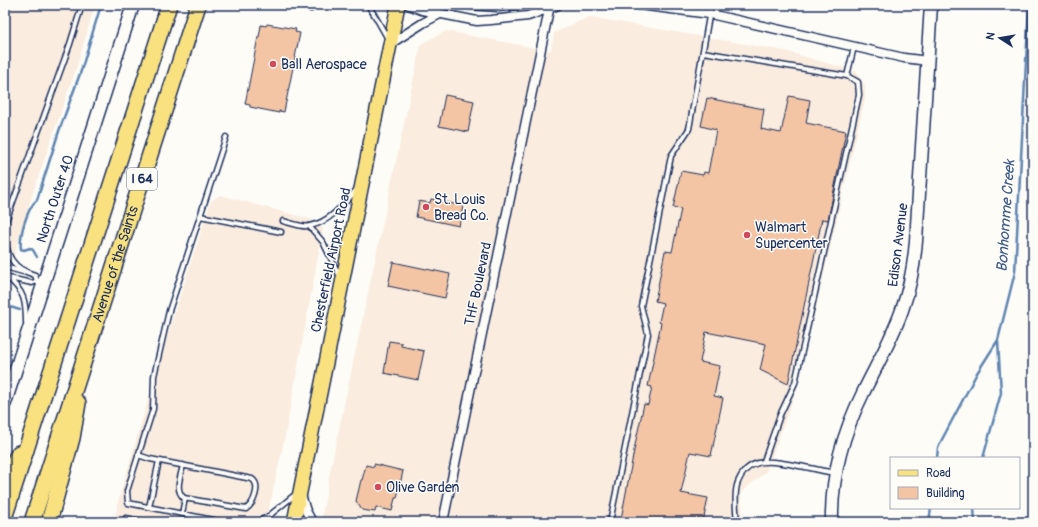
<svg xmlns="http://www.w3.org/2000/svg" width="1038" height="527" font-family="Pangolin,sans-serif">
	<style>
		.built { fill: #faecde }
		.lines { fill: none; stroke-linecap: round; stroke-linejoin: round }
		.stream { stroke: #5f85b1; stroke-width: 2.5 }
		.building { fill: #f4c5a4; stroke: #1b2f5e }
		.lane-casing { stroke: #1b2f5e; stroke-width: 7 }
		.street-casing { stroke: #1b2f5e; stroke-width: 11 }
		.secondary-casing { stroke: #1b2f5e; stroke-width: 15 }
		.primary-casing { stroke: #1b2f5e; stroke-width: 16 }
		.highway-casing { stroke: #1b2f5e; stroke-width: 18 }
		.lane { stroke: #fdfcf7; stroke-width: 4 }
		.street { stroke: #fdfcf7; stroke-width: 8 }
		.secondary { stroke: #fdfcf7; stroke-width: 12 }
		.primary { stroke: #fae180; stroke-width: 13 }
		.highway { stroke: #fae180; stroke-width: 15 }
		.poi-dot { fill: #d1495b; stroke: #fdfcf7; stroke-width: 1.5 }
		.labels { text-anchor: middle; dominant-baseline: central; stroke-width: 3; stroke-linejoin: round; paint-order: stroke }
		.shield { fill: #fdfcf7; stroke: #5f6c8c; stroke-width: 1 }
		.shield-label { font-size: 13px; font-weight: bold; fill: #1b2f5e }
		.poi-label { font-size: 14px; fill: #1b2f5e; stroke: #fdfcf7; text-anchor: start }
		.street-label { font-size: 14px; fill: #1b2f5e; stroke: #fdfcf7 }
		.water-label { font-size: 15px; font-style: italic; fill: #3d5a87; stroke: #fdfcf7 }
	</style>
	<rect width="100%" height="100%" fill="#fdfcf7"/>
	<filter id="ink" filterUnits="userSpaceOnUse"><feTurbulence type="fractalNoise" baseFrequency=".025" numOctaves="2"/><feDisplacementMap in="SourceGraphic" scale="8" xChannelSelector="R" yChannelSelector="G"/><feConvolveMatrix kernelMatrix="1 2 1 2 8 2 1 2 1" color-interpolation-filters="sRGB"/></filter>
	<g filter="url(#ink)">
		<path class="built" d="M5 5H95L78 63 34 189 5 285Z
			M589 17 785 51 857 72 865 86V99L797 388 766 472 741 492 743 522H321L331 467 421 44 446 31 551 51 554 33Z
			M220 195 310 219 323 229 285 436 266 522H115L118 502 167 336 211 201Z"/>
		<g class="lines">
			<path class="stream" d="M37 257 33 250 30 248 24 250 21 249C19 236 27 208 37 200L59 131 81 71 101 5
				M5 295 7 291
				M5 303 10 307 20 310
				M937 458 938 447 977 373 998 340 1015 272 1029 5
				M983 458 1001 393 998 341
				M974 508 975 522
				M929 522 931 508"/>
		</g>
		<path class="building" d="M267 24 296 29 295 32 300 33 284 112 279 111V113L250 107V105L245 104 258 37H259L261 25 266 26Z
			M445 95 474 101 468 132 439 126Z
			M789 96 810 100 806 123 846 131 828 220 822 219 788 384 760 370 766 344 706 332 700 362 720 366 714 396 723 398 711 456 690 452 681 493 708 498 703 522H624V520L621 519 636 440 644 404 648 405 652 387 648 386 661 323 659 322 663 303 655 301 665 251 672 252 681 209 673 208 681 171 703 175 704 172 708 173 716 130 701 126 707 98 764 109 761 129 781 133Z
			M431 199 463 206 459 226 416 217 419 201 430 203Z
			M393 262 450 274 445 298 388 286Z
			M389 341 402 343 401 346 424 351 418 380 384 373Z
			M374 464 403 471 397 498H395L392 511 376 507 375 512 362 510 356 501 361 480H362L366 465 374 467Z"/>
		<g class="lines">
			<g class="lane-casing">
				<path id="lane" d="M368 5 375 16 388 39
					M311 9 312 5
					M703 52 847 76
					M200 216 281 232
					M283 221C291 223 303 228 310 226 330 222 344 204 356 190
					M5 224 70 44 82 5
					M309 226 323 242 339 275
					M5 234C6 256 13 269 35 275L37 281
					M5 267 23 272
					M7 277C24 291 26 301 26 322
					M9 278 32 283 37 281H39
					M138 455 150 459 252 479C261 485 254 504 246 509L184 498C174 490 181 476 183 465
					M764 461 780 415 795 383 859 95 858 82 847 76 854 47
					M149 507 159 461
					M182 514 185 498
					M126 518 147 522
					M223 522 128 503 127 491 153 409 154 376 169 311 226 137
					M258 522 270 515 297 493
					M610 522 648 334 641 306 671 156 689 129 711 5
					M737 522C736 510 734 497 737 485 747 454 775 461 799 466 811 468 823 471 835 473"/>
			</g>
			<g class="street-casing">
				<path id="street" d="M409 5 422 10 477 21 491 20 528 16 558 5
					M469 5 498 7 517 5
					M533 5 548 8
					M639 5 710 14 904 58 928 61
					M390 44 423 23 440 14
					M301 495 306 511 312 522
					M443 522 550 5"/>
			</g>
			<g class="secondary-casing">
				<path id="secondary" d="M5 403 133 5
					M832 522C831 476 843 433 863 393 876 366 892 339 902 310 910 288 914 265 916 241L931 5"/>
			</g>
			<g class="primary-casing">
				<path id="primary" d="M294 522 398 5"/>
			</g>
			<g class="highway-casing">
				<g id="highway">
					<path d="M5 477 19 453"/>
					<path d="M5 515 169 5"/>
					<path id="s1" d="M32 522 198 5"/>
					<path d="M49 522 72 438 78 403"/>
				</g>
			</g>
			<use href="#lane" class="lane"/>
			<use href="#street" class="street"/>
			<use href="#secondary" class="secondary"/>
			<use href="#primary" class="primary"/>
			<use href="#highway" class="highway"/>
		</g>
	</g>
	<g class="poi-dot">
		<circle cx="273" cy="64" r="4"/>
		<circle cx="426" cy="207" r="4"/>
		<circle cx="747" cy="235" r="4"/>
		<circle cx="378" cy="487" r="4"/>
	</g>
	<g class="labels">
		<rect class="shield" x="127" y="168" width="30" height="22" rx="3"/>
		<g class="shield-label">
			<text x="142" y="179">I 64</text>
		</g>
		<g class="poi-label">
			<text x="281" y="64">Ball Aerospace</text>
			<text x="434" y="199">St. Louis<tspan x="434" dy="16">Bread Co.</tspan></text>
			<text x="755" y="227">Walmart<tspan x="755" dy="16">Supercenter</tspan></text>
			<text x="386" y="487">Olive Garden</text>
		</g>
		<g class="street-label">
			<text transform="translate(55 199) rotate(-72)">North Outer 40</text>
			<text transform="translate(898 245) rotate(-83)">Edison Avenue</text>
			<text transform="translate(331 260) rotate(-78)">Chesterfield Airport Road</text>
			<text stroke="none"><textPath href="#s1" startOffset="271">Avenue of the Saints</textPath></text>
			<text transform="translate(478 284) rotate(-78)">THF Boulevard</text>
		</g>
		<g class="water-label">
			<text transform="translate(1006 216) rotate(-86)">Bonhomme Creek</text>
		</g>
	</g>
	<rect width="1038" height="527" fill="none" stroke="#fdfcf7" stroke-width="20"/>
	<rect x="10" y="10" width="1018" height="507" fill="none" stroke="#1b2f5e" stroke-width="1.5" filter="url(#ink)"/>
	<rect x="890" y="457" width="130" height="52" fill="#fdfcf7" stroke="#a3aaba"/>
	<rect x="898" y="470" width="20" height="6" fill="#fae180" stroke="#a3aaba"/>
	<text x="926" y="477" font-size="12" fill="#1b2f5e">Road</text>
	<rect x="898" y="487" width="20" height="12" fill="#f4c5a4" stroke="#a3aaba"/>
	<text x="926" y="497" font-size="12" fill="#1b2f5e">Building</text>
	<g transform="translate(1000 38) rotate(282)" stroke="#fdfcf7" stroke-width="3" paint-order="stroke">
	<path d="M0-3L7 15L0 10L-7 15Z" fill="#1b2f5e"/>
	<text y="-6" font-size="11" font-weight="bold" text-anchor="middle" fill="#1b2f5e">N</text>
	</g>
</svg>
